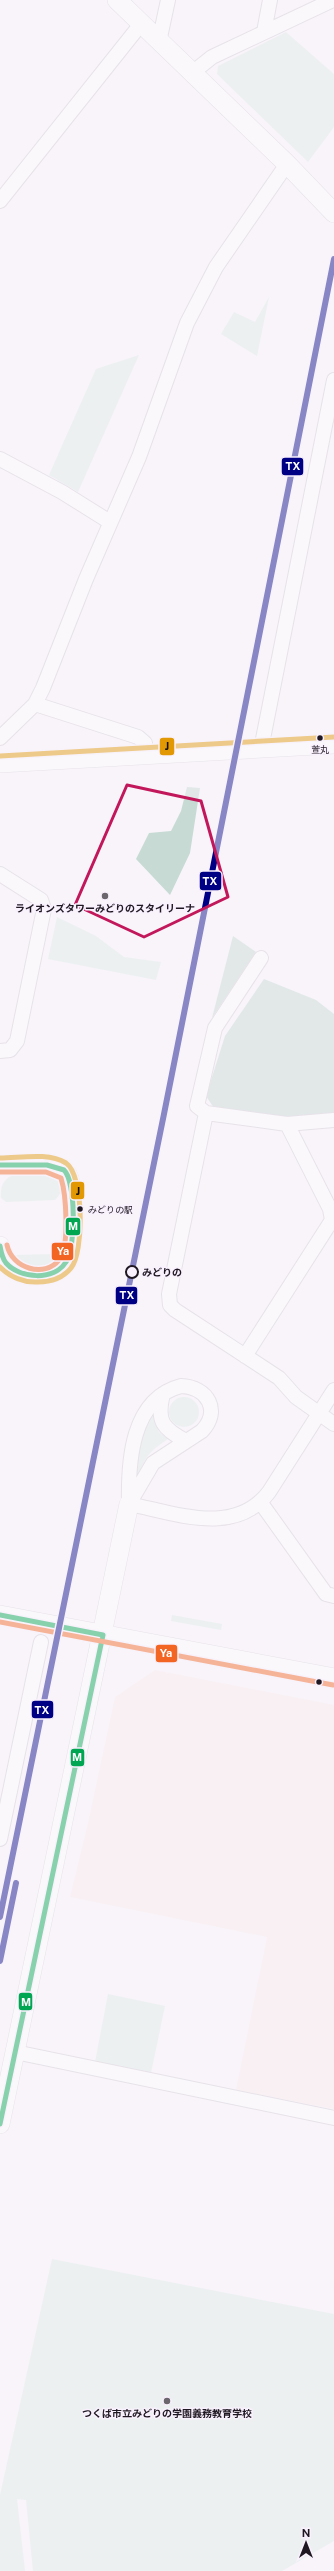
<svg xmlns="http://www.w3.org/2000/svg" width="334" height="2571" font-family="'Public Sans','Noto Sans JP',sans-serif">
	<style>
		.commercial { fill: #fbebea }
		.green { fill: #dfece7 }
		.forest { fill: #c7dad3 }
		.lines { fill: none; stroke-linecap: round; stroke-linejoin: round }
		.street-casing { stroke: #d2cdd5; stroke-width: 16 }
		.secondary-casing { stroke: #d2cdd5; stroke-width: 20 }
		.street { stroke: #fefdfe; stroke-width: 14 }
		.secondary { stroke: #fefdfe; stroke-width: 19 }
		.bus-1-casing { stroke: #f9f1fd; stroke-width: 8 }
		.bus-2-casing { stroke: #f9f1fd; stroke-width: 8 }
		.bus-3-casing { stroke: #f9f1fd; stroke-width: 8 }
		.bus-1 { stroke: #00a651; stroke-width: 5 }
		.bus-2 { stroke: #f26522; stroke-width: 5 }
		.bus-3 { stroke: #e19803; stroke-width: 5 }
		.rail-1-casing { stroke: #f9f1fd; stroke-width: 9 }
		.rail-1 { stroke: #000084; stroke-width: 6 }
		.marked { fill: none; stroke: #c2185b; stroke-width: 3; stroke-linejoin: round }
		.bus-dot { fill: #1f1822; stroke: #f9f1fd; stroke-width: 1.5 }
		.poi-dot { fill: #6b656e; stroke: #f9f1fd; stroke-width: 1.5 }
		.stop-dot { fill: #f9f1fd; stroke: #1f1822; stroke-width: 2 }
		.labels { text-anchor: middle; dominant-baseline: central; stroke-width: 3; stroke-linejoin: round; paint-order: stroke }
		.bus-label { font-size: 9px; fill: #1f1822; stroke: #f9f1fd }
		.poi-label { font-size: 10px; font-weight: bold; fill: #1f1822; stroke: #f9f1fd }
		.stop-label { font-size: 10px; font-weight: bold; fill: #1f1822; stroke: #f9f1fd; text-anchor: start }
		.line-badge { stroke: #f9f1fd; stroke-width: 1.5 }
		.badge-label { font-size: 11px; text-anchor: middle; font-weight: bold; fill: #fff }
		.pale-badge-label { font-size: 11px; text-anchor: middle; font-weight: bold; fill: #111 }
	</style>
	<rect width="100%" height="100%" fill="#f8f4fa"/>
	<path class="commercial" d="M155 1670 334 1705V2109L236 2090 267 1937 70 1897 88 1823 115 1697Z"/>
	<path class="green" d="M286 32 334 74V127L308 162 217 74 218 66Z
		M269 297 257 356 221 334 234 312 255 322Z
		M139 355 78 492 49 475 96 369Z
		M57 917 96 936 124 957 161 962 156 980 48 959Z
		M17 1174H49L57 1178C62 1187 63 1193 55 1200L6 1202 1 1198C0 1185 4 1177 17 1174Z
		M55 1254 59 1255 58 1260C44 1270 27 1269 13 1258L16 1255Z
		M169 1412a15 15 0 1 1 30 0a15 15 0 1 1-30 0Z
		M152 1415 159 1432 168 1439C146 1454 147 1456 136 1479H133L141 1433Z
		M172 1615 222 1624 221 1630 171 1621Z
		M108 1994 165 2006 151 2073 95 2062Z
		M52 2259 334 2314V2541L282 2571H33L26 2500 17 2499 25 2571H0V2495Z"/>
	<path class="forest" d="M187 787 200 788 190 853 170 895 136 859 149 833 171 831 181 811Z
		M233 936 256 952 212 1018Z
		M264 979 316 1000 334 1014V1115L284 1117 214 1108 206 1096 225 1036Z"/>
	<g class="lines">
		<g class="street-casing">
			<path id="street" d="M264 32 270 0
				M159 42 168 0
				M192 73 212 57 333 0
				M0 201 141 24
				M0 459 62 492 110 522
				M35 704 138 737 145 743 146 754
				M0 738 35 704 43 688 86 579 139 457 187 323 216 267 287 164
				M261 749 334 380
				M0 874 41 900 44 909 17 1041 10 1050 0 1051
				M261 958 215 1028 197 1106 206 1113 287 1124 334 1120
				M206 1113 169 1294 170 1305 175 1310 279 1378 296 1397 334 1424
				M245 1356 332 1220 330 1209 287 1124
				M181 1386C208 1387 221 1411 202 1431L153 1463 129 1504C128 1462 131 1399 181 1386Z
				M163 1394C156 1421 163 1429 186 1441
				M261 1503 326 1594 334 1596
				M129 1504C175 1513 235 1537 269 1492L334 1390
				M0 1839 41 1642
				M15 2052 334 2118"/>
		</g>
		<g class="secondary-casing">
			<path id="secondary" d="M117 0 287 164 334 213
				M0 763 334 744
				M0 1165C16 1165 47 1161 60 1168 63 1169 67 1173 68 1176 74 1188 74 1254 66 1263 53 1280 19 1279 6 1263 2 1258 1 1251 0 1246
				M0 1615 334 1678
				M0 2124 129 1504"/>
		</g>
		<use href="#street" class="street"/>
		<use href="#secondary" class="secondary"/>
		<g class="bus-1-casing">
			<path id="bus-1" d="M0 1165H47L64 1170C76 1182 76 1248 66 1262 54 1281 20 1279 6 1263 2 1258 1 1252 0 1246
				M0 1615 103 1635
				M0 2124 103 1635"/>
		</g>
		<g class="bus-2-casing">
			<path id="bus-2" d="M0 1172H46L61 1178C66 1194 70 1247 59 1260 45 1278 12 1269 7 1245
				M0 1622 333 1685"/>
		</g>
		<g class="bus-3-casing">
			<path id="bus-3" d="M0 756 334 737
				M0 1158C20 1158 48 1152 66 1163 84 1175 84 1253 71 1268 63 1278 50 1282 38 1282 24 1283 10 1277 0 1267"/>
		</g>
		<use href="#bus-1" class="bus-1"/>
		<use href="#bus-2" class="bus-2"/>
		<use href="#bus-3" class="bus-3"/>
		<g class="rail-1-casing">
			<path id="rail-1" d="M0 1917 164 1114 334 259
				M0 1961 16 1883"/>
		</g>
		<use href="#rail-1" class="rail-1"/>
	</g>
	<path d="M0 0H334V2571H0ZM127 785 201 801 228 897 144 937 75 905Z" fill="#f8f4fa" fill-opacity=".55" fill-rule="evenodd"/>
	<path class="marked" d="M127 785 201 801 228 897 144 937 75 905Z"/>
	<g class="bus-dot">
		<circle cx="320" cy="738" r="3.5"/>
		<circle cx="80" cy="1209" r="3.5"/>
		<circle cx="319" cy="1682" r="3.5"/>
	</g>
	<g class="poi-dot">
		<circle cx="105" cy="896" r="4"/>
		<circle cx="167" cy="2401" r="4"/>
	</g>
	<circle class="stop-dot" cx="132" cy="1272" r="6"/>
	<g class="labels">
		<g class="bus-label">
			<text x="320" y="749">萱丸</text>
			<text x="88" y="1209" text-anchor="start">みどりの駅</text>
		</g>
		<g class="poi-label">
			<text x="105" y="908">ライオンズタワーみどりのスタイリーナ</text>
			<text x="167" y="2413">つくば市立みどりの学園義務教育学校</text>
		</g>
		<g class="stop-label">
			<text x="142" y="1272">みどりの</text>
		</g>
	</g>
	<g class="line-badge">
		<rect x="281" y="457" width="23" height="19" rx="4" fill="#000084"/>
		<rect x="159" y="737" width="16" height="19" rx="4" fill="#e19803"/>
		<rect x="199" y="871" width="23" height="20" rx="4" fill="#000084"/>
		<rect x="70" y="1181" width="15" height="19" rx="4" fill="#e19803"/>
		<rect x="65" y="1217" width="16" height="19" rx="4" fill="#00a651"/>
		<rect x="51" y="1242" width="23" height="19" rx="4" fill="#f26522"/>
		<rect x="115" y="1286" width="23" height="19" rx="4" fill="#000084"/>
		<rect x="155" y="1644" width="23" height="19" rx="4" fill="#f26522"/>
		<rect x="31" y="1700" width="23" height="19" rx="4" fill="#000084"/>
		<rect x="70" y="1748" width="15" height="19" rx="4" fill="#00a651"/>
		<rect x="18" y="1992" width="15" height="19" rx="4" fill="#00a651"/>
	</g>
	<g class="badge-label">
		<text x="293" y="470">TX</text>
		<text x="210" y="885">TX</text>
		<text x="73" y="1230">M</text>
		<text x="63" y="1255">Ya</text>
		<text x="127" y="1299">TX</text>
		<text x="166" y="1657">Ya</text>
		<text x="42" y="1714">TX</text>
		<text x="77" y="1761">M</text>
		<text x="26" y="2006">M</text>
	</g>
	<g class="pale-badge-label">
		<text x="167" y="750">J</text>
		<text x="78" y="1195">J</text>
	</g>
	<g transform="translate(306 2543)" stroke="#f9f1fd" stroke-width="3" paint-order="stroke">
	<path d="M0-3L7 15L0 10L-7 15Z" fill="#1f1822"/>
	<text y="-6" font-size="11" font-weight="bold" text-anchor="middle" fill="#1f1822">N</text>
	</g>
</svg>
